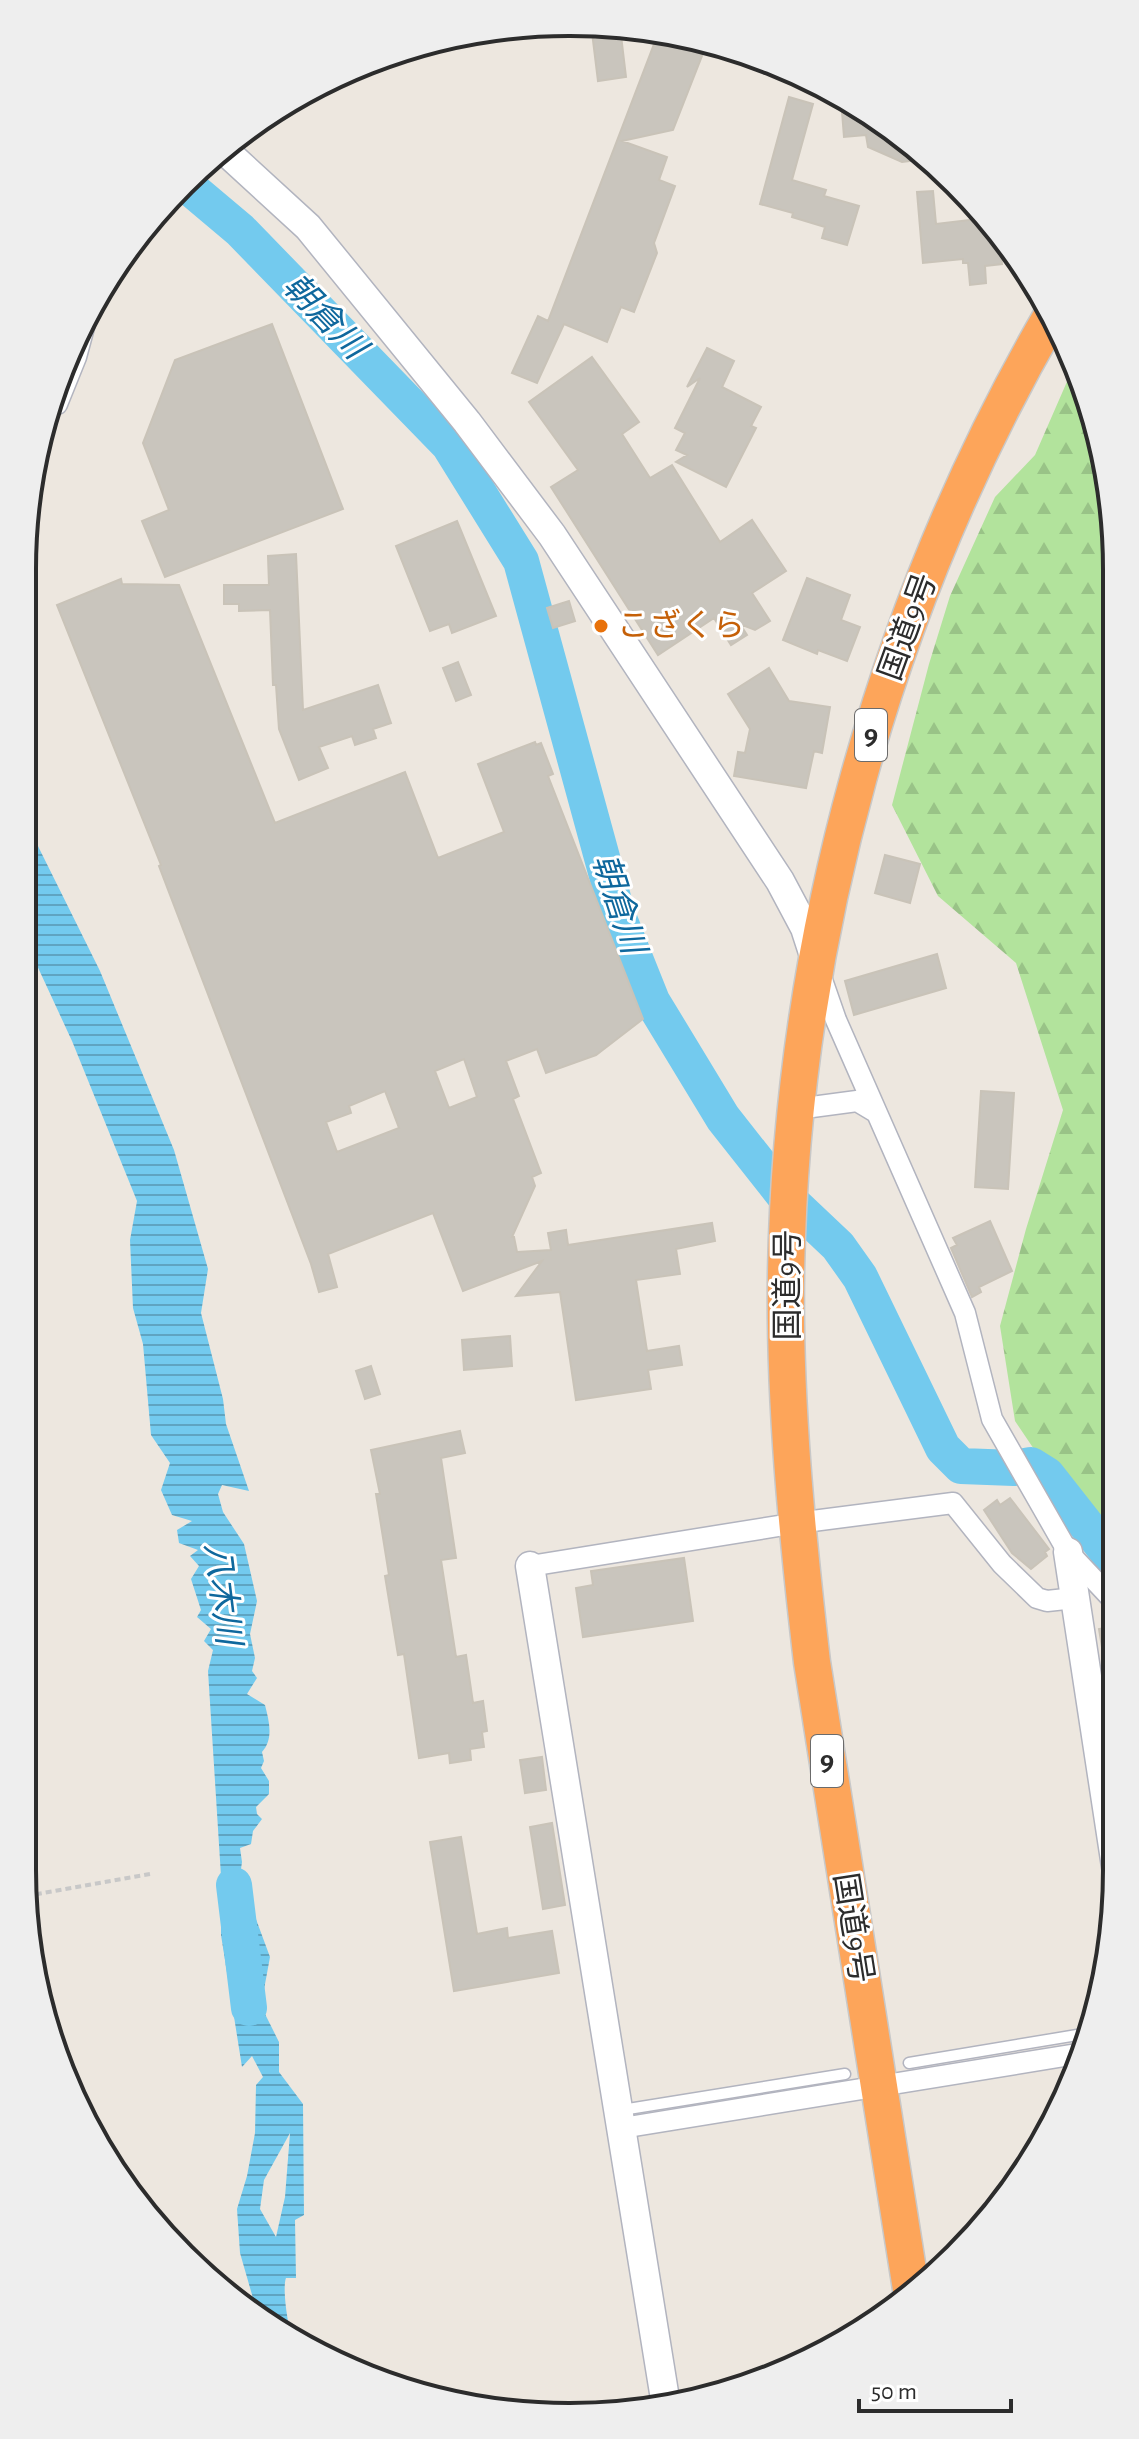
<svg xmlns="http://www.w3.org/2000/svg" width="1139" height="2439" font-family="'Alegreya Sans','Noto Sans JP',sans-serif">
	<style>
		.forest { fill: url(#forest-firs) }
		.water { fill: url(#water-rules); fill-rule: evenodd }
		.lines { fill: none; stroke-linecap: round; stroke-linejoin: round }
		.river { stroke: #73caee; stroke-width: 36 }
		.building { fill: #c9c5bd; stroke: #c9c3b8; stroke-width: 2; fill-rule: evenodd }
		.lane-casing { stroke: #b2b4bf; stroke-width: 13 }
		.street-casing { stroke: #b2b4bf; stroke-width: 23 }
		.secondary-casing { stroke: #b2b4bf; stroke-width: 31 }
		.highway-casing { stroke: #c8c8c8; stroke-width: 39 }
		.path { stroke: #c8c8c8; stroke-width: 4; stroke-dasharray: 6 4; stroke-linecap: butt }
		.lane { stroke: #fff; stroke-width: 10 }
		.street { stroke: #fff; stroke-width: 20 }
		.secondary { stroke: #fff; stroke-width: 28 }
		.highway { stroke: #fda55a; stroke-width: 36 }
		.food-dot { fill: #e8710a; stroke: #fff; stroke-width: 3 }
		.labels { text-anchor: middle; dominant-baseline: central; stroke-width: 6; stroke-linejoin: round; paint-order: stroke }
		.shield { fill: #fff; stroke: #6b6b6b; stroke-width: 2 }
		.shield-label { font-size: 30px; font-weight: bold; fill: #2c2c2c }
		.food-label { font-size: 32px; fill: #c56008; stroke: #fff; text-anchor: start }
		.street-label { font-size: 32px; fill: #2c2c2c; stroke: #fff }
		.water-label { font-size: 34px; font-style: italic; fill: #0f689d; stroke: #fff }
		.rim { fill: none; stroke: #2c2c2c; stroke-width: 4 }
	</style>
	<defs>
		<pattern id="forest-firs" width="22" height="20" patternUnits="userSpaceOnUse" patternTransform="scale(2)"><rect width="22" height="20" fill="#b2e39c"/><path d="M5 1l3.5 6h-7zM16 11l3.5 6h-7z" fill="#99c387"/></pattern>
		<pattern id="water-rules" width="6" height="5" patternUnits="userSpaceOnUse" patternTransform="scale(2)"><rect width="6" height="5" fill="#73caee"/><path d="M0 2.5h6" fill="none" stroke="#5fa4c1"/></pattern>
	</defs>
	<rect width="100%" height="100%" fill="#ede7df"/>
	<path class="forest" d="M1076 361 1112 498 1116 1529 1071 1504 1015 1421 1000 1326 1026 1229 1063 1110 1016 963 938 896 892 805 929 664 950 596 995 497 1035 455Z"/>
	<path class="water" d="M22 775 32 834 100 971 174 1150 208 1269 201 1313 223 1399 226 1424 249 1491 222 1485 218 1494 223 1512 244 1544 257 1601 250 1634 255 1658 252 1671 257 1678 247 1694 265 1705C269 1721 274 1739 262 1752L264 1761 261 1768 269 1781V1794L256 1807 257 1814 262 1819 253 1831 251 1844 240 1848 242 1862 240 1876 270 1957 263 1995V2010L279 2042V2072L303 2104 304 2215 295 2220 296 2278H286C282 2288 288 2329 293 2339L259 2319 240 2253 237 2209 247 2176 255 2133 256 2085 263 2077 252 2056 242 2067 221 1935V1876L208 1671 213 1650 204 1641 211 1629 197 1617 201 1610 191 1579 199 1566 190 1556 198 1550 179 1543 177 1530 192 1521 172 1515 161 1490 170 1463 151 1435 143 1344 133 1308 130 1240 137 1201 72 1041 22 933ZM290 2133 285 2197 276 2237 260 2209 264 2180Z"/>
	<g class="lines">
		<path class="river" d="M183 182 240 230 449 445 521 561 618 916 652 1001 723 1118 783 1194 838 1246 860 1277 943 1448 961 1466 1014 1468 1031 1465 1047 1475 1116 1563
			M234 1885 249 2008"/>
	</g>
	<path class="building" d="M591 24 620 27 626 77 598 81Z
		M659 31 677 33 707 43 673 130 622 141 667 157 659 180 675 186 654 243 657 253 634 312 621 307 607 342 564 324 537 383 512 373 538 316 548 321Z
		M789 97 813 104 792 180 826 190 824 196 859 206 847 245 822 238 825 227 792 217 793 213 760 204Z
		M841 99 903 135 926 159 902 162 868 147 866 135 844 137Z
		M933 191 936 224 986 218 1004 237 1010 247 1000 248 1002 264 985 266 986 283 970 285 968 263H963V259L923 263 917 192Z
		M272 324 343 509 165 577 142 521 169 510 143 443 175 360Z
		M707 348 734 361 722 387 761 407 751 426 756 428 726 487 676 462 687 455 676 450 685 433 675 428 700 378 687 387Z
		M592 357 639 422 622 434 650 478 672 465 720 542 752 520 786 571 752 593 770 621 755 630 740 624 747 635 731 645 714 618 658 655 551 487 578 470 529 402Z
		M457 521 496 616 452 633 449 624 430 631 396 546Z
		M296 554 303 710 378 685 391 723 373 729 376 738 355 745 352 736 319 747 328 768 299 780 279 729 276 685H273L270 610 239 611V604H224V585H269L268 556Z
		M807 578 850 595 841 620 860 627 847 661 818 650 817 654 783 640Z
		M121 579 122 584 179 585 275 823 405 772 438 858 504 832 478 764 535 742 536 745 541 743 553 774 548 776 643 1019 596 1055 546 1073 537 1049 506 1061 519 1096 513 1099 541 1173 532 1177 535 1186 512 1237H514L517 1252 551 1250 548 1233 566 1230 568 1245 712 1223 715 1241 676 1249 680 1274 636 1280 647 1351 679 1346 682 1365 648 1370 651 1389 576 1400 560 1292 516 1296 542 1261 463 1291 433 1213 328 1254 337 1287 319 1292 311 1264 159 866 161 865 57 605ZM464 1059 477 1097 449 1108 435 1071ZM385 1091 399 1128 337 1152 326 1122 351 1113 349 1106Z
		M569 601 575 621 553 628 547 608Z
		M458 662 471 695 456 701 443 668Z
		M769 668 789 701 830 707 822 753 814 751 806 788 734 776 738 752 745 753 750 729 728 694Z
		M885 855 920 864 910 903 875 893Z
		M937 954 946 988 854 1015 845 981Z
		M981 1091 1014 1093 1008 1189 975 1187Z
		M990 1221 1012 1271 979 1287 981 1292 972 1297 951 1248 957 1245 953 1238Z
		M510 1336 512 1366 464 1370 462 1340Z
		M371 1366 380 1394 365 1399 356 1371Z
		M460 1431 465 1453 441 1458 456 1558 441 1560 456 1657 466 1655 473 1703 483 1701 487 1731 482 1732 484 1747 470 1749 471 1760 450 1763 449 1753 419 1758 404 1654 398 1655 385 1576 389 1575 376 1494H380L371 1450Z
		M1010 1498 1049 1549 1045 1552 1047 1556 1031 1569 1012 1553 984 1510 997 1500 1000 1505Z
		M684 1558 693 1621 583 1637 576 1588 593 1585 591 1571Z
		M1116 1626V1677L1107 1678 1099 1629Z
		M542 1757 546 1790 525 1793 520 1760Z
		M552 1823 565 1905 543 1909 530 1827Z
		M461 1837 477 1934 507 1928 508 1938 552 1931 559 1973 454 1991 430 1842Z"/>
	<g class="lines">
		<g class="lane-casing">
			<path id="lane" d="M909 2063 1089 2033
				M622 2110 845 2074"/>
		</g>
		<g class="street-casing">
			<path id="street" d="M49 407 57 404 76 357 87 316
				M821 977 836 1020 965 1313 992 1419 1068 1552 1116 1603
				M797 1109 857 1101 877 1113
				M530 1566 797 1523 953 1503 1002 1564 1037 1598 1047 1601 1075 1598
				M622 2128 1083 2053"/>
		</g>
		<g class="secondary-casing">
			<path id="secondary" d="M223 149 308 227 467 422 552 535 780 881 805 928 817 965
				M1068 1552 1117 1873
				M530 1566 666 2405"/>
		</g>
		<g class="highway-casing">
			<path id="highway" d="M911 2289 812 1662C797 1533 784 1402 786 1272 792 940 885 604 1051 317"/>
		</g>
		<path class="path" d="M26 1896 150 1874"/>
		<use href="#lane" class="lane"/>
		<use href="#street" class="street"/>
		<use href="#secondary" class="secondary"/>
		<use href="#highway" class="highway"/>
	</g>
	<circle class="food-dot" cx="601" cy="626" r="8"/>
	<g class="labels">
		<g class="shield">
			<rect x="855" y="709" width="32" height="52" rx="6"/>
			<rect x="811" y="1735" width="32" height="52" rx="6"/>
		</g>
		<g class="shield-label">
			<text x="871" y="735">9</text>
			<text x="827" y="1761">9</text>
		</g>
		<g class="food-label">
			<text x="617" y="626">こざくら</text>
		</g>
		<g class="street-label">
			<text transform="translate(908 627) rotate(-70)">国道9号</text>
			<text transform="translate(788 1285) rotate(-90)">国道9号</text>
			<text transform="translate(853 1928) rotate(81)">国道9号</text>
		</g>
		<g class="water-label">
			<text transform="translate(324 317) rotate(46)">朝倉川</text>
			<text transform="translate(618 904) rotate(72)">朝倉川</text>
			<text transform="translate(222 1594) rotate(83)">八木川</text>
		</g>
	</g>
	<path d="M0 0H1139V2439H0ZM569 36H570A533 533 0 0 1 1103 569V1870A533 533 0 0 1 570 2403H569A533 533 0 0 1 36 1870V569A533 533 0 0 1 569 36Z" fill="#eee" fill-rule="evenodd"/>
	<path class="rim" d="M569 36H570A533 533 0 0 1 1103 569V1870A533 533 0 0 1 570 2403H569A533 533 0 0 1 36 1870V569A533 533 0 0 1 569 36Z"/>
	<path d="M859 2399v12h152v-12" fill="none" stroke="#2c2c2c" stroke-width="4"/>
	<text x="871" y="2399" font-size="24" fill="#2c2c2c" stroke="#ffffff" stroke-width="6" paint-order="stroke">50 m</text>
</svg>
